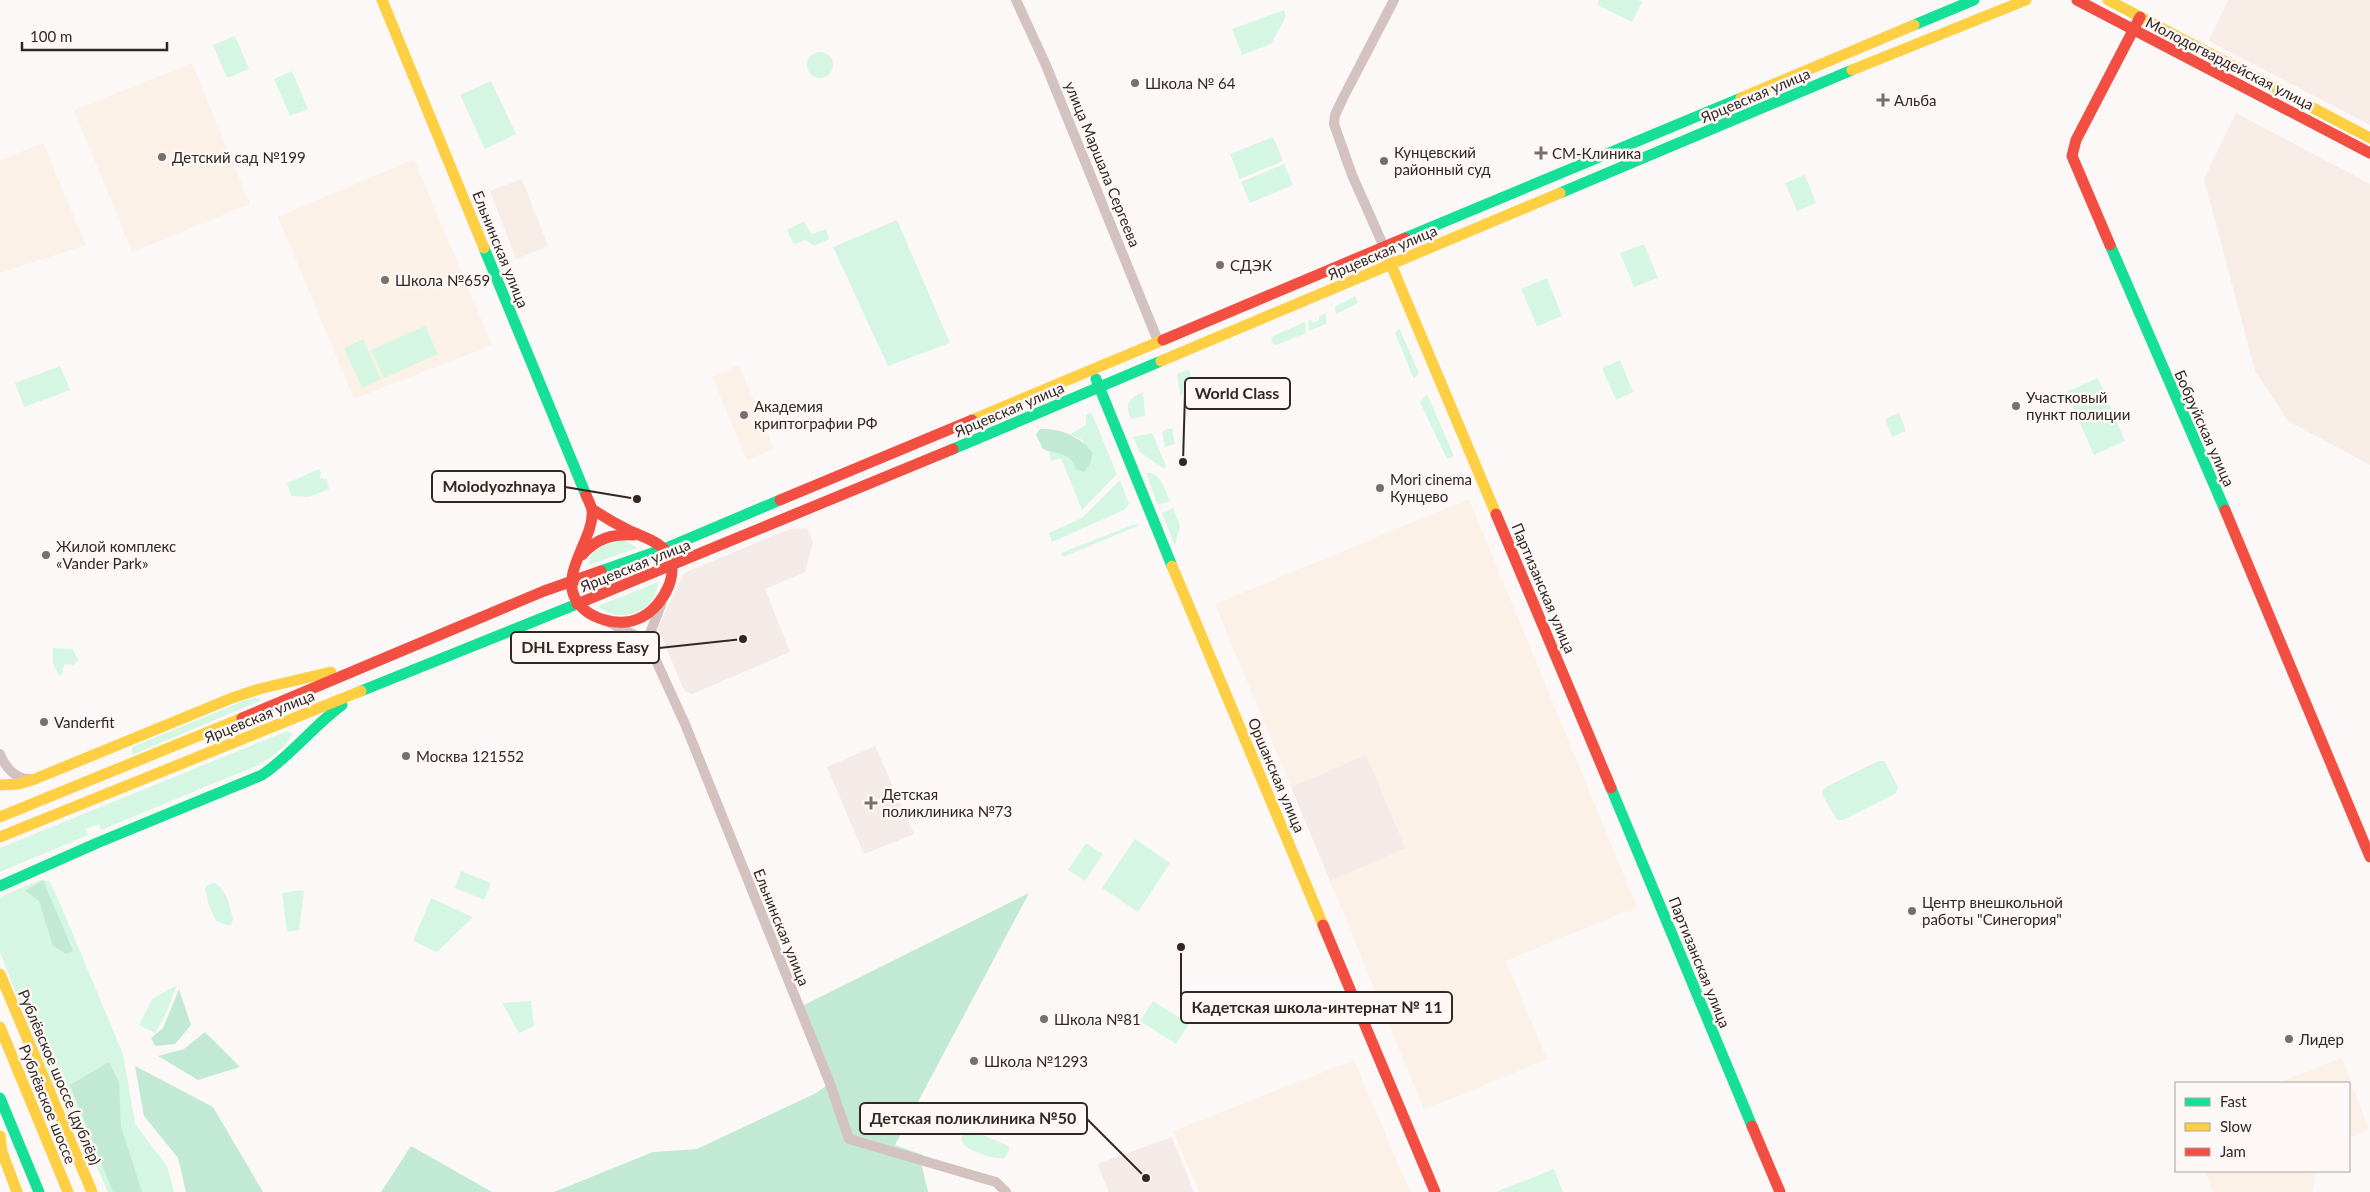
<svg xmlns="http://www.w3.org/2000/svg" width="2370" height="1192" font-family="Lato,sans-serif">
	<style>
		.built { fill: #f4eae7 }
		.industrial { fill: #f8ede6 }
		.education { fill: #fcf1e7 }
		.green { fill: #d6f6e4 }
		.forest { fill: #c2e9d4 }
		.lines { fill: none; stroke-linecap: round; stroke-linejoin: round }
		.street { stroke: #d3c2bf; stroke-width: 10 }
		.fast { stroke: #16e098; stroke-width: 11 }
		.slow { stroke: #ffcf43; stroke-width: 11 }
		.jam { stroke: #f24e42; stroke-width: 11 }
		.poi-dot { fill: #78706d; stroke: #fdf7f5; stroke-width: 2 }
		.labels { text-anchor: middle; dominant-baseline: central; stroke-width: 5; stroke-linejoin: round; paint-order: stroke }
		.street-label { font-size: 15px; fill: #322723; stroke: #fdf7f5 }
		.poi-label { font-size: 15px; fill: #322723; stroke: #fdf7f5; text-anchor: start }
		.leader { fill: none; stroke: #322723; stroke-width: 2 }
		.callout-dot { fill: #322723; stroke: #fdf7f5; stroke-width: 2 }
		.callout { fill: #fdf7f5; stroke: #322723; stroke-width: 2 }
		.callout-label { font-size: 16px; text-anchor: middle; font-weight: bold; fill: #322723 }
	</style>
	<rect width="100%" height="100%" fill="#fbf8f7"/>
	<path class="built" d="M807 528 813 542 805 572 765 589 790 652 692 694 686 692 683 688 658 628 684 573 790 529Z
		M875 746 914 834 864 854 827 767Z
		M1366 755 1406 849 1330 881 1291 787Z
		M1172 1137 1194 1192H1109L1097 1164Z"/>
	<path class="industrial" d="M2228 0H2370V125L2209 41Z
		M2236 113 2370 184V465L2288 421 2255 371 2204 179Z
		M522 179 548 246 516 259 490 191Z"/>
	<path class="education" d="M192 63 250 204 132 252 74 110Z
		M43 143 86 245 0 273V160Z
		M414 159 492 345 354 399 278 217Z
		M739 365 774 449 747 460 712 377Z
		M1469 499 1637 907 1506 961 1547 1059 1424 1110 1330 881 1406 848 1366 755 1291 787 1215 604Z
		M2342 1058 2369 1130 2349 1138V1083H2277Z
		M1354 1060 1410 1192H1199L1173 1131Z
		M2205 1171H2316L2312 1192H2213Z"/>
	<path class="green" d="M1599 0H1639L1642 2 1632 22 1597 5Z
		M1284 10 1286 16 1271 44 1242 55 1232 29Z
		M235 36 249 69 227 78 213 45Z
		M807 65a13 13 0 1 1 26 0a13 13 0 1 1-26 0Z
		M292 71 308 109 290 116 274 79Z
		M491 81 516 134 485 149 460 95Z
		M1273 137 1283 161 1240 179 1230 154Z
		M1284 164 1293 185 1250 203 1241 182Z
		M1805 175 1816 203 1797 211 1785 183Z
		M897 220 950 343 888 366 833 247Z
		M804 221 811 234 826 229 829 239 814 246 806 240 794 244 787 230Z
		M1644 244 1658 278 1634 287 1620 253Z
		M1547 278 1562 316 1537 326 1521 289Z
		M1355 296 1358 303 1336 314 1335 307Z
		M1326 313V324L1309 331 1308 321 1311 320 1313 323 1319 320V316Z
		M1305 322 1306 333 1276 345 1271 342 1273 336Z
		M425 326 438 354 384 378 371 350Z
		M1399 328 1419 373 1414 379 1395 333Z
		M363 339 381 379 362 388 344 348Z
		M1620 360 1633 392 1616 400 1602 368Z
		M60 366 70 390 24 407 15 383Z
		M1189 369 1191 379 1188 392 1180 395 1177 374Z
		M2098 378 2125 441 2094 455 2066 392Z
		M1143 392 1145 416 1131 419C1124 404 1129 398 1143 392Z
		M1427 394 1454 456 1447 459 1420 402Z
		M1089 413 1092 414 1117 474 1082 510 1061 458 1051 461 1049 451 1063 453 1073 461 1084 441 1070 434 1086 425V415Z
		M1899 413 1906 431 1892 437 1885 419Z
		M1172 428 1175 444 1165 447 1162 431Z
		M1152 433 1166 466 1164 469 1140 452 1133 437Z
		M319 469 321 472 320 478 327 479 329 489 309 497 291 496 287 483Z
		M1146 473C1160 471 1165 490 1170 501L1158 505Z
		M1120 480 1129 504 1124 510 1052 542 1049 533 1082 518Z
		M1173 508 1180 526 1175 546 1162 513Z
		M1135 524 1140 525 1063 557 1061 553Z
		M625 540 637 548 589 565C592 544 607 544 625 540Z
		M658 582C656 612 621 626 598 606Z
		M53 648 73 649 78 661 73 665 65 664 63 669V673L59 676 53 663Z
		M253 697 262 700 132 755V747Z
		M287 731 292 734C286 749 270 758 256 766L101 830 99 824 86 829 88 835 0 872V848Z
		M1878 761H1884L1886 764 1897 785 1898 788 1895 794 1843 820H1837L1823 796 1822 792 1826 787Z
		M1135 839 1170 863 1138 912 1102 888Z
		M1086 843 1103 854 1085 881 1068 870Z
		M461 871 491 883 484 900 455 888Z
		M40 880 49 881 56 894 123 1054 135 1124 167 1166 174 1192H108L62 1088 53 1091 0 952V897Z
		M214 883C226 887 231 908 233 920L230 926 216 921 209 906 205 889 207 885Z
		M302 890 304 891 299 930 287 932 282 893Z
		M431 898 473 917 437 952 413 941Z
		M177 985 166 1013 155 1033 139 1025 152 999Z
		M531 1001 534 1026 519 1033 502 1003Z
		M1153 1001 1189 1024 1176 1044 1140 1021Z
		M970 1130 1007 1145 1010 1148 1005 1158C994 1160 965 1151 961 1140L962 1135Z
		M1554 1169 1563 1192H1496Z"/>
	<path class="forest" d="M1040 429C1062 428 1079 436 1093 453L1090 464 1084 472 1076 469C1071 452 1057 455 1043 449L1036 435Z
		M43 880 73 951 67 954 53 946 39 901 25 891Z
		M1029 893 895 1145 923 1155 921 1162 928 1192H554L653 1152 697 1149 816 1093 832 1082 802 1006Z
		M179 989 191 1025 175 1044 155 1046 151 1038 163 1028Z
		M205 1032 240 1067 198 1080 158 1056 184 1049Z
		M109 1062 119 1082 121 1126 142 1192H113L70 1085Z
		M135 1066 213 1107 263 1192H186L178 1158 144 1116Z
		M411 1146 492 1192H381Z"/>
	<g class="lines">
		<path class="street" d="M1016 0 1045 63 1158 341
			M1384 247 1352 175 1334 124 1335 115 1343 98 1394 0
			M608 622 647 641
			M647 641 685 724 829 1081 849 1139 982 1178 996 1182 1006 1192
			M647 641 661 605
			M0 754C5 767 15 779 30 779"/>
		<path class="fast" d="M1914 25 1974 0
			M1560 193 1852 70
			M1405 238 1741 98
			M2110 245 2225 510
			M484 248 586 495
			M1096 379 1172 566
			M953 449 1161 361
			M601 571 664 549 780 500
			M361 691 577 604
			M1611 788 1752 1126
			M0 886 97 843 262 775C292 755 313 726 342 705
			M0 1098 39 1192"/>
		<path class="slow" d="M382 0 484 248
			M2108 0 2370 138
			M1852 70 2026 0
			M1741 98 1914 25
			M1387 255 1496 514
			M1161 361 1560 193
			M972 420 1163 340
			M1172 566 1323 925
			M0 785 19 784 35 779 232 698 259 689 331 672
			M0 817 242 718
			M0 837 361 691
			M0 974 92 1192
			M0 1027 68 1192
			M0 1136 2 1152 17 1192"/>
		<path class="jam" d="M2077 0 2370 153
			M2110 245 2072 156 2076 140 2140 17
			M1163 340 1405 238
			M586 495C588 500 591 505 592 510 595 537 561 571 575 598 586 619 620 629 642 617 663 606 683 571 665 550 656 540 640 536 628 530 616 524 604 517 592 509
			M780 500 972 420
			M2225 510 2370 857
			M1496 514 1611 788
			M582 555C596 538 613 534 634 535
			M577 604 953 449
			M242 718 544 591 601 571
			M1323 925 1435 1192
			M1752 1126 1780 1192"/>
	</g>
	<g class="poi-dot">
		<circle cx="1135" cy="83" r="5"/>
		<path d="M1880.5 92.5h5v5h5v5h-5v5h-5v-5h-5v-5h5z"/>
		<path d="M1538.5 145.5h5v5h5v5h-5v5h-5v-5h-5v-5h5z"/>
		<circle cx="162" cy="157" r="5"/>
		<circle cx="1384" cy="161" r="5"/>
		<circle cx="1220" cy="265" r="5"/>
		<circle cx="385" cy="280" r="5"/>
		<circle cx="2016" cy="406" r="5"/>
		<circle cx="744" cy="415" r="5"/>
		<circle cx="1380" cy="488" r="5"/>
		<circle cx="46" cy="555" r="5"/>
		<circle cx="44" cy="722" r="5"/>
		<circle cx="406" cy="756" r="5"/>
		<path d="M868.5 795.5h5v5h5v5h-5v5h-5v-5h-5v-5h5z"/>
		<circle cx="1912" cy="911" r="5"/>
		<circle cx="1044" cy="1019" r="5"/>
		<circle cx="2289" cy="1039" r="5"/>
		<circle cx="974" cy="1061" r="5"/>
	</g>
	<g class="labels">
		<g class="street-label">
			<text transform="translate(2230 63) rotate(27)">Молодогвардейская улица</text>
			<text transform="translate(1755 95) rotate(-23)">Ярцевская улица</text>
			<text transform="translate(1103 164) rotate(68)">улица Маршала Сергеева</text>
			<text transform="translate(501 249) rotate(68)">Ельнинская улица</text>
			<text transform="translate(1382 252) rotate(-23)">Ярцевская улица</text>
			<text transform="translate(1009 409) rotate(-23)">Ярцевская улица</text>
			<text transform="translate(2205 428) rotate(66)">Бобруйская улица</text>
			<text transform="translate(635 565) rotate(-22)">Ярцевская улица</text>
			<text transform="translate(1544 588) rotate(67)">Партизанская улица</text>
			<text transform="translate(259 716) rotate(-22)">Ярцевская улица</text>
			<text transform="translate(1277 775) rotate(67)">Оршанская улица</text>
			<text transform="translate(782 927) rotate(68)">Ельнинская улица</text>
			<text transform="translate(1700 962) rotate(68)">Партизанская улица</text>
			<text transform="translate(60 1077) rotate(67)">Рублёвское шоссе (дублёр)</text>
			<text transform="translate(48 1104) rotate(68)">Рублёвское шоссе</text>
		</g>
		<g class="poi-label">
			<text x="1145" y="83">Школа № 64</text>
			<text x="1894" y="100">Альба</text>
			<text x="1394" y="152">Кунцевский<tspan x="1394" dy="17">районный суд</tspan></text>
			<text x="1552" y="153">СМ-Клиника</text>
			<text x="172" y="157">Детский сад №199</text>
			<text x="1230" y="265">СДЭК</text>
			<text x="395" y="280">Школа №659</text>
			<text x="2026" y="397">Участковый<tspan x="2026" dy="17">пункт полиции</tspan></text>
			<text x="754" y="406">Академия<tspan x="754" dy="17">криптографии РФ</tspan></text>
			<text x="1390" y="479">Mori cinema<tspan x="1390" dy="17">Кунцево</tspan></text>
			<text x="56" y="546">Жилой комплекс<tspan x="56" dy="17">«Vander Park»</tspan></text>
			<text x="54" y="722">Vanderfit</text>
			<text x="416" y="756">Москва 121552</text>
			<text x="882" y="794">Детская<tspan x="882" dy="17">поликлиника №73</tspan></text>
			<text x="1922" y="902">Центр внешкольной<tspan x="1922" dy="17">работы "Синегория"</tspan></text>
			<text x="1054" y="1019">Школа №81</text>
			<text x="2299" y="1039">Лидер</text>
			<text x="984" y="1061">Школа №1293</text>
		</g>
	</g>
	<path class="leader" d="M1183 462L1185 393M637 499L565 487M743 639L659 648M1181 947L1181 1007M1146 1178L1087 1119"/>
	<g class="callout-dot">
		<circle cx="1183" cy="462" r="5"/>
		<circle cx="637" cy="499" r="5"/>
		<circle cx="743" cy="639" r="5"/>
		<circle cx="1181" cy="947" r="5"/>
		<circle cx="1146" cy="1178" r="5"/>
	</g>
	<g class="callout">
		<rect x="1185" y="378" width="105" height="31" rx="5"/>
		<rect x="432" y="471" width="133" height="31" rx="5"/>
		<rect x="511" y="632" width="148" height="31" rx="5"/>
		<rect x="1181" y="992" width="271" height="31" rx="5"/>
		<rect x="860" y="1103" width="227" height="31" rx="5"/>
	</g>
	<g class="callout-label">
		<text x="1237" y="399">World Class</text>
		<text x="499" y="492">Molodyozhnaya</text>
		<text x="585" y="653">DHL Express Easy</text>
		<text x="1317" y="1013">Кадетская школа-интернат № 11</text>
		<text x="973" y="1124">Детская поликлиника №50</text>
	</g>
	<rect x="2175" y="1082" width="175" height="90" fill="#fdf7f5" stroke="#aca4a1"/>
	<rect x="2185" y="1098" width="25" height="8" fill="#16e098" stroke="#aca4a1"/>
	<text x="2220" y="1107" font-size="15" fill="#322723">Fast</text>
	<rect x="2185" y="1123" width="25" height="8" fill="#ffcf43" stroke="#aca4a1"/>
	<text x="2220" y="1132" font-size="15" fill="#322723">Slow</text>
	<rect x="2185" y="1148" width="25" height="8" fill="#f24e42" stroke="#aca4a1"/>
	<text x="2220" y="1157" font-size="15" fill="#322723">Jam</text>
	<path d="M22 42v8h145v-8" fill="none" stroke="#322723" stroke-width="2.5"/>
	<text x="30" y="42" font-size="15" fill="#322723" stroke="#fdf7f5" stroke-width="4" paint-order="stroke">100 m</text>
</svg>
